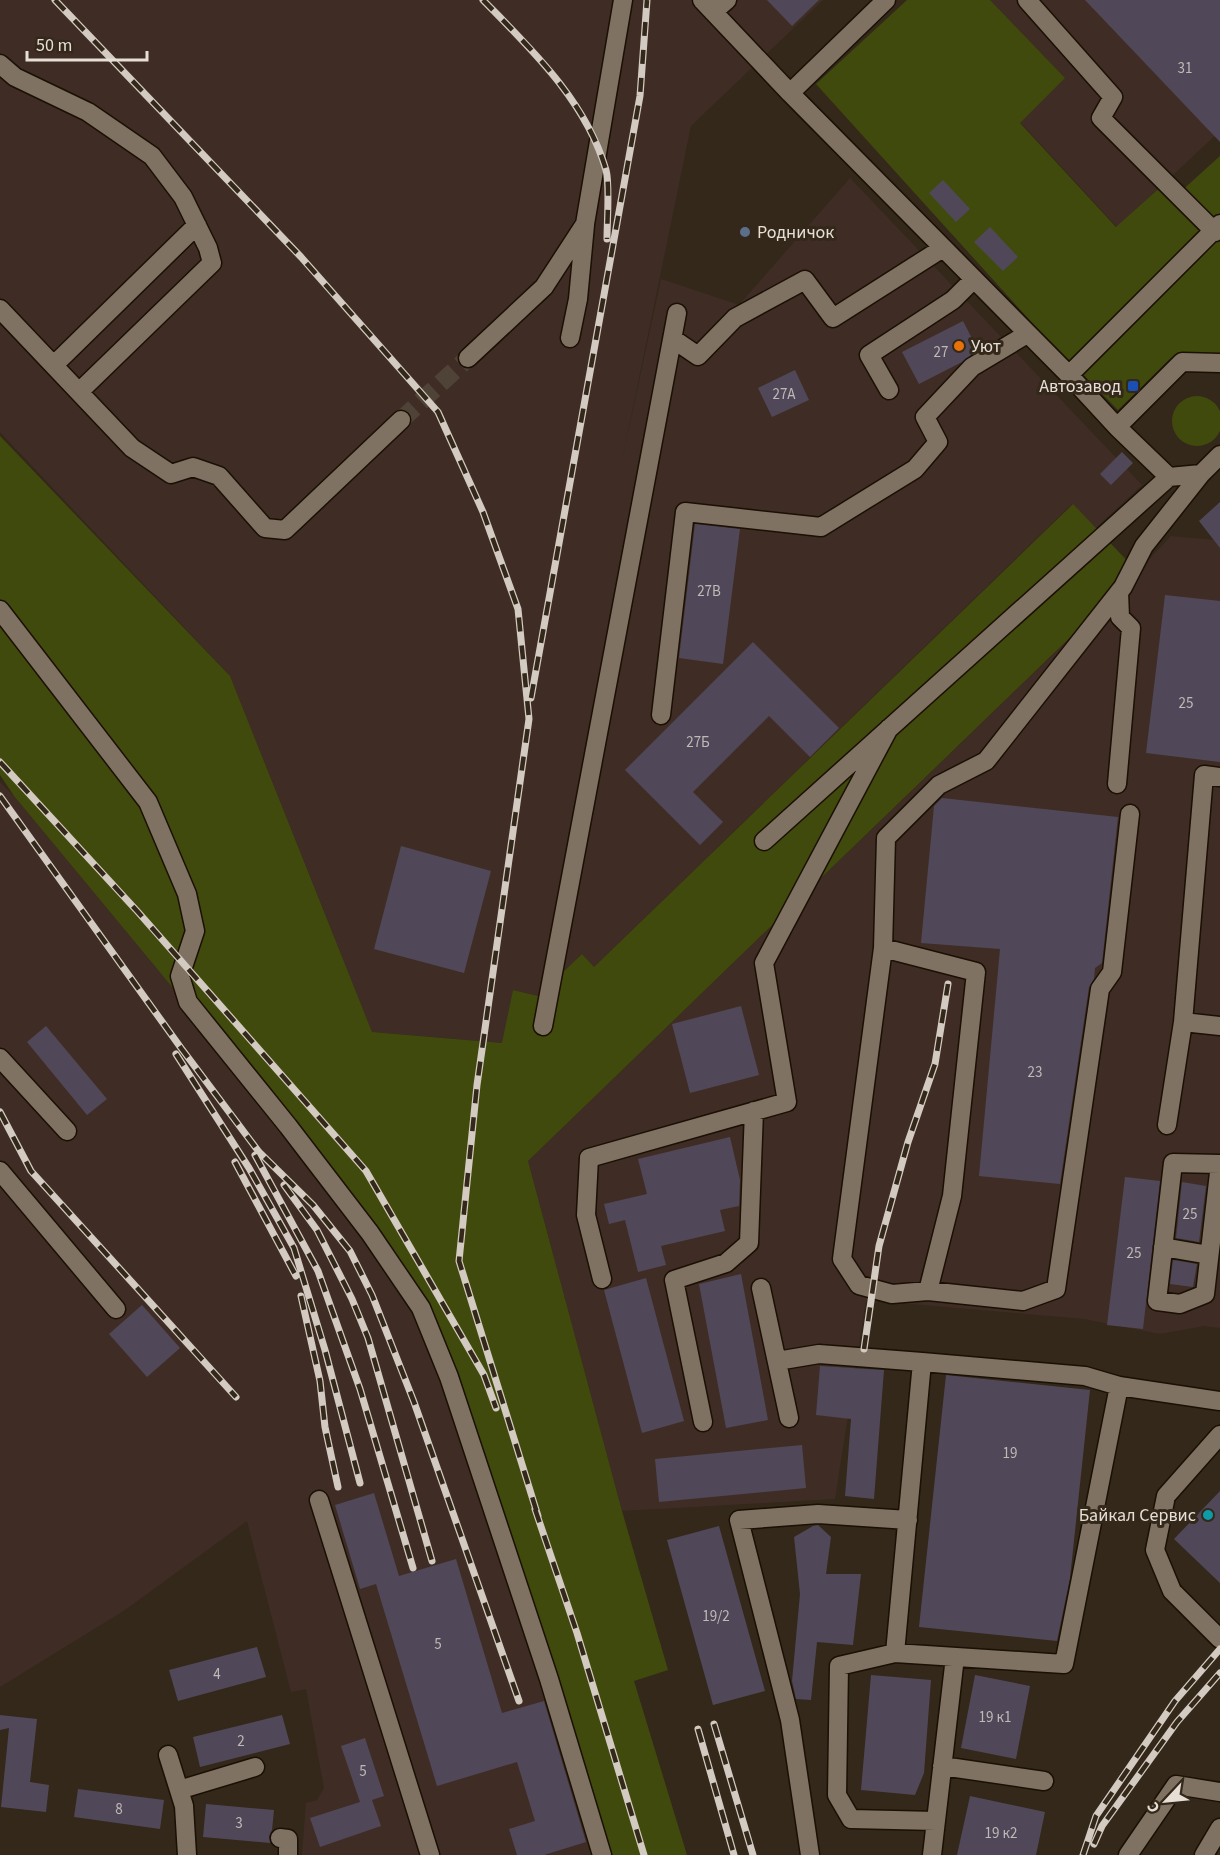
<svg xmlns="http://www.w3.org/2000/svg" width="1220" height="1855" font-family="'Source Sans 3',sans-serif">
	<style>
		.industrial { fill: #3f2d25 }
		.green { fill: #414a0d }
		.building { fill: #504858 }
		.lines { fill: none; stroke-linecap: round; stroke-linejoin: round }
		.minor-tunnel { stroke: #4e4336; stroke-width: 18; stroke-dasharray: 18 9; stroke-linecap: butt }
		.minor-casing { stroke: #1a1004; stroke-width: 21 }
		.minor { stroke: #7f7262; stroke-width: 18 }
		.rail-casing { stroke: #d3cbc1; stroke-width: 7 }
		.rail { stroke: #33281a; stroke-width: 4.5; stroke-dasharray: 14; stroke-linecap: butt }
		.service-dot { fill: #5c6f8a; stroke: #33281a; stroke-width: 2 }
		.food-dot { fill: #e8710a; stroke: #33281a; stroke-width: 2 }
		.transit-dot { fill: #1a4fb4; stroke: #33281a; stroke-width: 2 }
		.culture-dot { fill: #0f9aa8; stroke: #33281a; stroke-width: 2 }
		.labels { text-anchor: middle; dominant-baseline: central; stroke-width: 6; stroke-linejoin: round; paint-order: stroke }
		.number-label { font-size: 15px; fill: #c1b9b6 }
		.poi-label { font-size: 18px; fill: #e7dfd6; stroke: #33281a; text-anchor: start }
	</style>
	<rect width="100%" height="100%" fill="#33281a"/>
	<path class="industrial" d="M0 0H823L691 126 619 475 661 279 739 305 850 178 1142 485 1096 528 1072 504 594 967 582 954 538 996 513 990 503 1043 372 1032 230 676 0 432Z
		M990 0H1220V131L1117 227 1020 122 1065 78Z
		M1220 535V1328L1204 1326 1160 1334 1084 1319 866 1300 835 1499 622 1511 528 1161 1123 587 1171 536 1214 540Z
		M0 782 14 796 283 1121 355 1205 444 1341 606 1855H302L306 1803 317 1800 324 1788 306 1689 291 1692 247 1521 125 1610 0 1687Z"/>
	<path class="green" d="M907 0H990L1065 78 1020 123 1116 227 1165 183 1178 194 1220 156V353L1171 358 1118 410 1035 326 816 84Z
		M1172 421a25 25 0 1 1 50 0a25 25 0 1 1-50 0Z
		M0 436 230 676 372 1032 502 1043 513 990 538 996 582 954 594 967 1073 504 1138 572 528 1161 622 1511 668 1670 634 1681 687 1855H606L444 1341 355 1205 283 1121 14 796 0 775Z"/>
	<path class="building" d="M767 0H819L792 26Z
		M1085 0H1220V142Z
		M943 180 970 209 956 222 929 193Z
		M990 227 1018 257 1003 271 974 242Z
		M963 321 978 350 962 362 919 384 902 352Z
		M795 370 809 400 772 417 758 388Z
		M1122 452 1133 463 1111 485 1100 474Z
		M1220 502V548L1199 521Z
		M695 524 740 529 723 664 679 658Z
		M1165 595 1220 601V762L1146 753Z
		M753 642 839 728 810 757 769 716 693 792 723 822 700 845 625 770Z
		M942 798 1118 817 1102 963 1095 968 1094 979 1089 987 1060 1184 979 1176 1000 949 921 943 934 806Z
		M401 846 491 871 464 973 374 949Z
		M741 1006 759 1075 690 1093 672 1024Z
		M46 1026 107 1099 87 1115 27 1042Z
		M730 1137 740 1180 739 1206 720 1210 725 1231 661 1246 666 1265 638 1272 625 1220 609 1224 604 1204 647 1194 638 1159Z
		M1125 1177 1160 1181 1143 1329 1107 1325Z
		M1182 1182 1206 1186 1199 1242 1176 1238Z
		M1173 1260 1197 1264 1193 1287 1170 1284Z
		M741 1274 768 1420 726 1428 699 1284Z
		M646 1278 684 1421 642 1433 604 1290Z
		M142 1305 180 1348 147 1377 109 1334Z
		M820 1366 884 1370 874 1499 845 1496 851 1419 816 1415Z
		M946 1375 1090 1390 1070 1578 1057 1641 919 1627Z
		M802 1445 806 1488 659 1502 655 1459Z
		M1220 1491V1583L1174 1539Z
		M374 1493 399 1576 456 1559 502 1713 544 1701 586 1842 544 1855H517L509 1829 535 1821 517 1762 437 1786 376 1584 360 1589 335 1505Z
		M818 1525 831 1537 826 1574H861L853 1645 817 1642 811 1700 796 1699 792 1681 800 1594 794 1537 813 1526Z
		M719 1526 765 1691 713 1705 667 1540Z
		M257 1647 266 1677 178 1701 169 1670Z
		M871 1675 931 1680 924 1773 915 1795 861 1790Z
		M975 1675 1030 1686 1016 1759 961 1748Z
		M0 1715 37 1719 30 1782 49 1785 46 1812 1 1807 9 1728 0 1730Z
		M282 1715 290 1744 200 1767 193 1737Z
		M365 1738 384 1796 372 1800 381 1826 320 1847 310 1818 360 1802 341 1746Z
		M78 1789 164 1800 160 1829 74 1817Z
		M970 1796 1045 1812 1036 1855H957Z
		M206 1804 274 1810 272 1830 269 1836 270 1843 203 1837Z"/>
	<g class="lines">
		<path class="minor-tunnel" d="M401 420 468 358"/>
		<g class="minor-casing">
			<path id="minor" d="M702 0 790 93
				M886 0 790 93 1069 375 1117 427 1169 477 1201 474 1220 455
				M1027 0 1113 97 1101 118 1215 232
				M713 12 727 0
				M0 64 15 77 88 112 152 156 183 197 208 248 212 263 79 392
				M0 309 132 448 171 474 193 467 219 476 265 528 285 530 401 420
				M570 338 578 299 585 225
				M673 339 698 356 735 318 805 280 833 318 943 248
				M468 358 544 287 585 224 623 0
				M54 365 197 225
				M1069 375 1220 224
				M889 390 869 355 953 300 974 279
				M1117 427 1182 362 1220 363
				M0 610 148 802 187 894 195 931 180 976 188 1002 288 1126 370 1233 421 1308 449 1377 549 1679 602 1855
				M661 715 685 512 821 527 915 469 938 442 925 417 972 367 1027 334
				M1117 784 1131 628 1120 617 1119 592
				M764 841 1169 477
				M883 948 842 1259 859 1285 892 1294 928 1291 952 1196 976 972 883 948 886 838 939 785 986 761 1123 587 1144 546 1201 474
				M1183 1022 1220 1026
				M543 1026 677 313
				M0 1058 67 1131
				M1167 1125 1183 1022 1204 775 1220 777
				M1220 1164 1205 1294 1180 1304 1157 1301 1173 1163 1220 1164
				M0 1171 116 1309
				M1163 1247 1209 1255
				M602 1279 586 1215 589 1158 787 1102 764 963 889 728
				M761 1288 789 1418
				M928 1291 1023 1301 1056 1289 1100 989 1112 972 1130 814
				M777 1361 819 1354 922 1362
				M1119 1386 1064 1664 895 1653 922 1362 1085 1376 1119 1386 1220 1401
				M703 1422 674 1280 726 1263 749 1243 754 1111
				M1220 1435 1166 1496 1155 1550 1172 1591 1220 1639
				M319 1500 430 1855
				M895 1653 839 1666 837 1795 851 1819 936 1821
				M168 1755 184 1806 187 1855
				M942 1766 1044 1781
				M179 1790 255 1767
				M280 1838 288 1839V1855
				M810 1855 790 1720 739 1520 818 1514 908 1520
				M932 1855 955 1657
				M1128 1855 1176 1785 1220 1792
				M1204 1855 1220 1828"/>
		</g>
		<use href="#minor" class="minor"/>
		<g class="rail-casing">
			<path id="rail" d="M55 0 301 257 438 412 483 512 518 609 529 719 477 1085 459 1261 538 1516
				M483 0C532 50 586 101 606 170 610 184 607 222 607 239
				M531 698 640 96 647 0
				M0 762 138 912 366 1171 484 1375 496 1408
				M0 796 181 1048 259 1152 313 1205 350 1251 372 1295 414 1402 519 1701
				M176 1054 249 1168 294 1248 325 1350 360 1483
				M0 1112 31 1171 236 1397
				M255 1155 318 1271 360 1389 413 1568
				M235 1162 296 1276
				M284 1185 317 1230 352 1299 368 1338 432 1561
				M301 1296 320 1381 325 1427 338 1487
				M864 1349 879 1246 908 1142 935 1064 948 984
				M535 1509 577 1633 644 1855
				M714 1724 753 1855
				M698 1729 734 1855
				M1094 1844 1102 1826 1177 1722 1220 1673
				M1083 1855 1096 1816 1175 1701 1220 1649"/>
		</g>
		<use href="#rail" class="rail"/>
	</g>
	<circle class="service-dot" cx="745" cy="232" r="6"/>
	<circle class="food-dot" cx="959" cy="346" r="6"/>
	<rect class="transit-dot" x="1127" y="380" width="12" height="12" rx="3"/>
	<circle class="culture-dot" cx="1208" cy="1515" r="6"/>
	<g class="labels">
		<g class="number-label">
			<text x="1185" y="68">31</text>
			<text x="941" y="352">27</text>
			<text x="784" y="394">27А</text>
			<text x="709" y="591">27В</text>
			<text x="1186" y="703">25</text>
			<text x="698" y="742">27Б</text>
			<text x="1035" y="1072">23</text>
			<text x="1190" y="1214">25</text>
			<text x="1134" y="1253">25</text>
			<text x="1010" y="1453">19</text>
			<text x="716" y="1616">19/2</text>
			<text x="438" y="1644">5</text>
			<text x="217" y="1674">4</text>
			<text x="995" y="1717">19 к1</text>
			<text x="241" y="1741">2</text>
			<text x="363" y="1771">5</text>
			<text x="119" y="1809">8</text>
			<text x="239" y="1823">3</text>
			<text x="1001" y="1833">19 к2</text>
		</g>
		<g class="poi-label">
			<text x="757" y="232">Родничок</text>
			<text x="971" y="346">Уют</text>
			<text x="1121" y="386" text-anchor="end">Автозавод</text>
			<text x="1196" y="1515" text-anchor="end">Байкал Сервис</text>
		</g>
	</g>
	<g transform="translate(1166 1801) rotate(244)" stroke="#33281a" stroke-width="4.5" paint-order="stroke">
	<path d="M0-4.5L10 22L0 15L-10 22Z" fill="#e7dfd6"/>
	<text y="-9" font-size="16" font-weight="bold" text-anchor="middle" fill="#e7dfd6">С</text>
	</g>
	<path d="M27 51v9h120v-9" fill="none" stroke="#e7dfd6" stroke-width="3"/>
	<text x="36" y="51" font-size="18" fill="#e7dfd6" stroke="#33281a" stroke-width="4.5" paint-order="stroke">50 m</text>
</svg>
